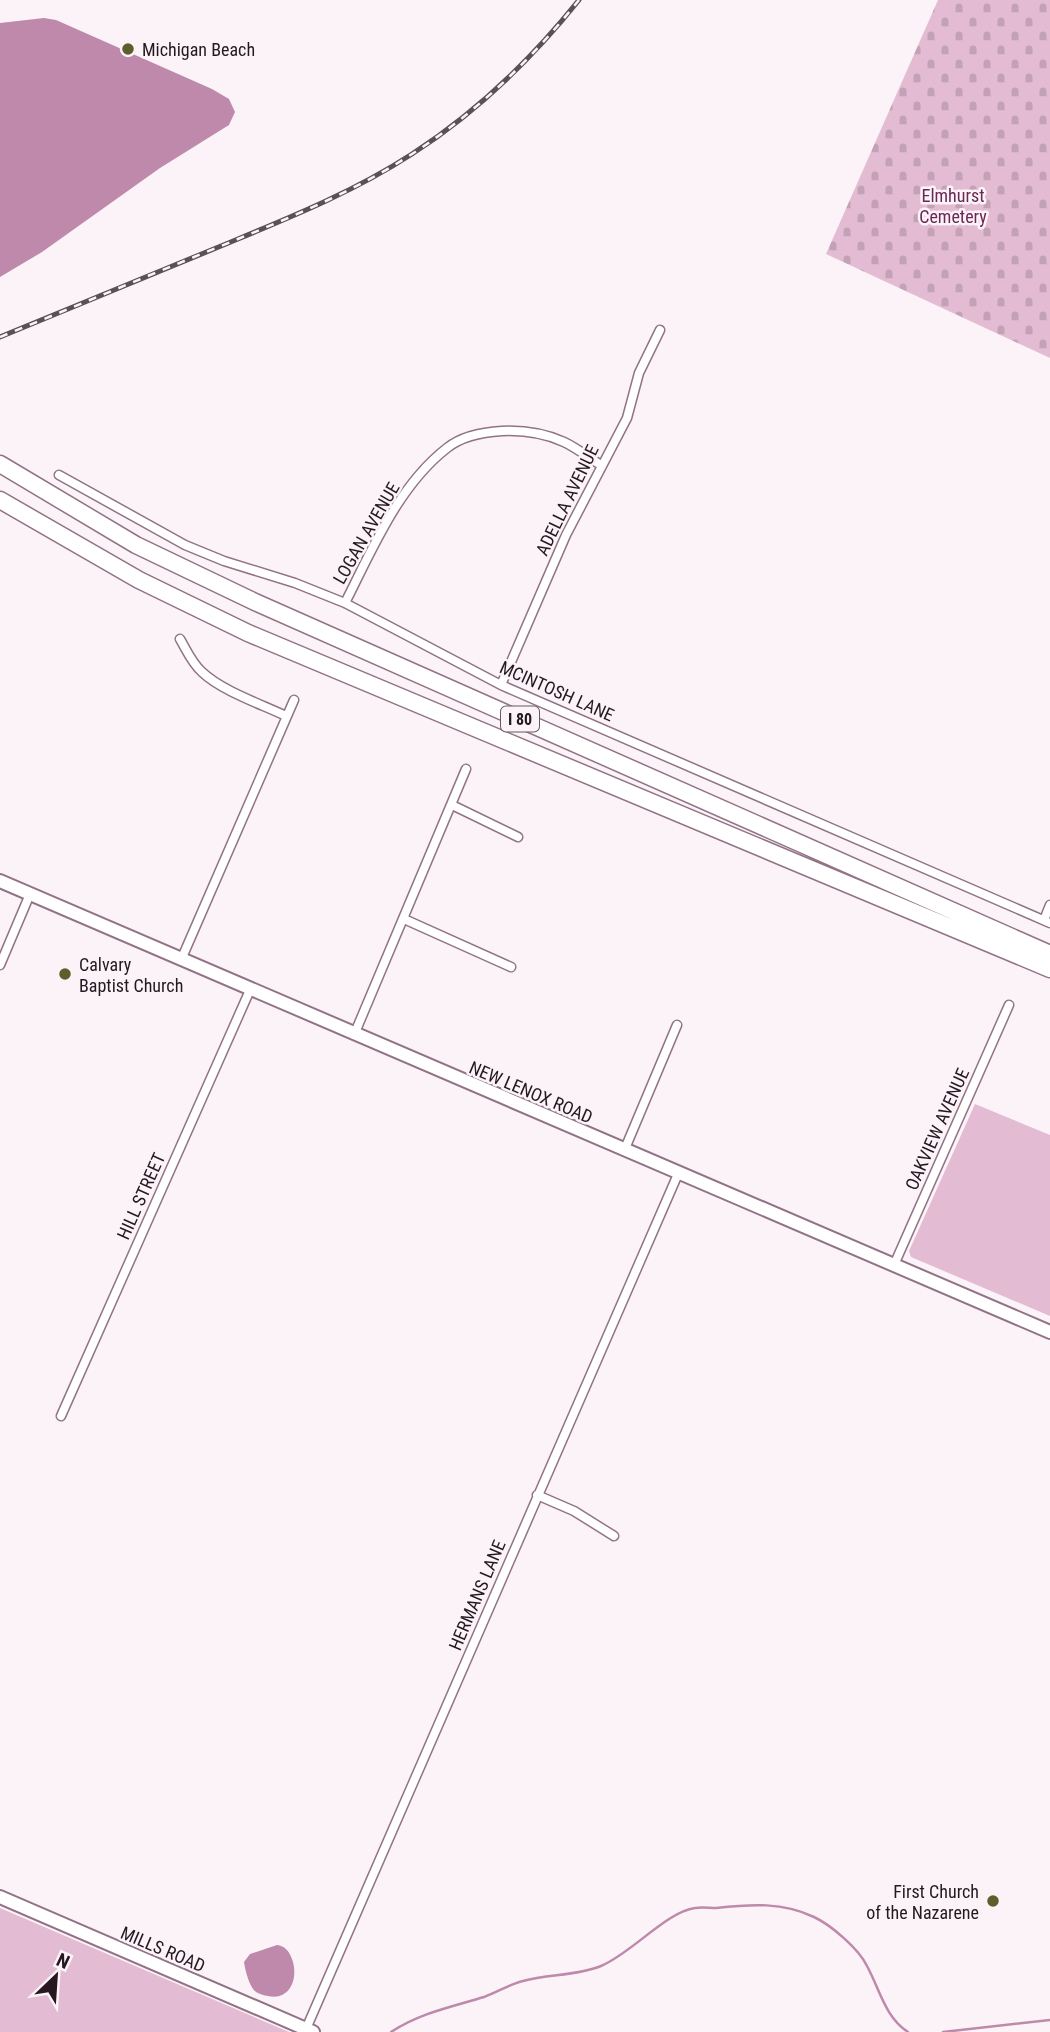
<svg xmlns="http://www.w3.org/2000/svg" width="1050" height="2032" font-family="'Roboto Condensed',sans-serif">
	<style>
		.grass { fill: #e3bcd4 }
		.cemetery { fill: url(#cemetery-stones) }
		.water { fill: #be89aa }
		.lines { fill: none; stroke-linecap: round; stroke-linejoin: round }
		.stream { stroke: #be89aa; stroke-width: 2.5 }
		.street-casing { stroke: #927386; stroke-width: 11 }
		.secondary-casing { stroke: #927386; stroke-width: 16 }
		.highway-casing { stroke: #927386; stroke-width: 19 }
		.street { stroke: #fff; stroke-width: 8 }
		.secondary { stroke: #fff; stroke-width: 12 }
		.highway { stroke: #fff; stroke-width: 16 }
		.rail-casing { stroke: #5c5057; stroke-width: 5 }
		.rail { stroke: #fbf3f8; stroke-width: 2.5; stroke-dasharray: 8; stroke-linecap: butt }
		.poi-dot { fill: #5d5e2c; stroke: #fbf3f8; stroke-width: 2.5 }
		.labels { text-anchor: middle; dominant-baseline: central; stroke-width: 5; stroke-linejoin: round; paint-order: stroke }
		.shield { fill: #fbf3f8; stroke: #655a61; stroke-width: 2 }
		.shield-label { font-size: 16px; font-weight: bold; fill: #251820 }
		.poi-label { font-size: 18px; fill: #251820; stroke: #fbf3f8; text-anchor: start }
		.park-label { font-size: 18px; fill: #692855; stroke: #fbf3f8 }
		.street-label { font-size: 18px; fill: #251820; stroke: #fbf3f8 }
	</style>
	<defs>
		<pattern id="cemetery-stones" width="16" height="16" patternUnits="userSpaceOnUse" patternTransform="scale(1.75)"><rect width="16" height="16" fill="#e3bcd4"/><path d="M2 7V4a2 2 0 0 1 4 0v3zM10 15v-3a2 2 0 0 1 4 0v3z" fill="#c3a1b6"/></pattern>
	</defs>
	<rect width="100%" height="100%" fill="#fbf3f8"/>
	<path class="grass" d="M975 1104 1050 1135V1316L911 1257 909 1251Z
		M0 1908 289 2032H0Z"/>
	<path class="cemetery" d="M938 0H1050V358L826 254Z"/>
	<path class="water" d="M44 18 56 20 212 89 229 99 235 112 229 125 160 168 42 252 0 277V23Z
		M277 1945C285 1946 289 1951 292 1959 299 1978 290 2001 268 1996 262 1995 256 1993 253 1989 248 1982 245 1969 244 1962L250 1954Z"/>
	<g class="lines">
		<path class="stream" d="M391 2032C420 2013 451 2007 484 1997 498 1992 510 1984 523 1981 549 1974 576 1976 601 1966 632 1953 666 1912 695 1908 702 1907 709 1908 716 1908 751 1904 783 1902 814 1917 831 1925 859 1949 867 1966 880 1990 885 2017 908 2032
			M943 2032 1050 2020"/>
		<g class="street-casing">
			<path id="street" d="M59 475 185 545 224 561 295 583 345 603 501 685 1050 923
				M345 603C372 550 398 486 447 448 462 436 484 432 502 431 524 430 544 433 564 442 577 448 589 458 601 465
				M180 639C187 651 192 663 202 672 222 691 261 704 286 716
				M501 685 566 535 627 418 639 373 660 330
				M452 805 518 837
				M404 919 511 967
				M1044 920 1050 905
				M181 960 294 700
				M0 965 30 894
				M354 1035 466 769
				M624 1151 677 1025
				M894 1265 1009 1005
				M61 1416 250 990
				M537 1495 574 1511 614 1536
				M306 2029 678 1174"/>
		</g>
		<g class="secondary-casing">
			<path id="secondary" d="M0 881 1050 1332
				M0 1897 313 2032"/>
		</g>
		<g class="highway-casing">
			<path id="highway" d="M0 464 136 545 255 602 1050 954
				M0 500 139 580 248 633 1050 969"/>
		</g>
		<use href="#street" class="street"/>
		<use href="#secondary" class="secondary"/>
		<use href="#highway" class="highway"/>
		<g class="rail-casing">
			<path id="rail" d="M0 337C74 307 147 276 221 246 286 219 352 193 412 154 477 112 531 60 579 0"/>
		</g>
		<use href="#rail" class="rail"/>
	</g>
	<g class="poi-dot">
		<circle cx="128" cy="49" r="7"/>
		<circle cx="65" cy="974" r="7"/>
		<circle cx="993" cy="1901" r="7"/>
	</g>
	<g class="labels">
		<rect class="shield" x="501" y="706.5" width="38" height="25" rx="5"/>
		<g class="shield-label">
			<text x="520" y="719">I 80</text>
		</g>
		<g class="poi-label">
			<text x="142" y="49">Michigan Beach</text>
			<text x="79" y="964">Calvary<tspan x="79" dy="21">Baptist Church</tspan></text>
			<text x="979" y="1891" text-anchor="end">First Church<tspan x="979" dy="21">of the Nazarene</tspan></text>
		</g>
		<g class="park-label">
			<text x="953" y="195">Elmhurst<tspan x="953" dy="21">Cemetery</tspan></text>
		</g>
		<g class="street-label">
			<text transform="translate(567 500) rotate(-64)">ADELLA AVENUE</text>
			<text transform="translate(366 533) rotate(-60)">LOGAN AVENUE</text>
			<text transform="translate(557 691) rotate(24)">MCINTOSH LANE</text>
			<text transform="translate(531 1092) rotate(23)">NEW LENOX ROAD</text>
			<text transform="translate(937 1129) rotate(-66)">OAKVIEW AVENUE</text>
			<text transform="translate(141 1196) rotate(-66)">HILL STREET</text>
			<text transform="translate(477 1595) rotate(-67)">HERMANS LANE</text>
			<text transform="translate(163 1949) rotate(23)">MILLS ROAD</text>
		</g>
	</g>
	<g transform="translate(56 1976) rotate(25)" stroke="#fbf3f8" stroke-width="5" paint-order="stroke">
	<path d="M0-5L12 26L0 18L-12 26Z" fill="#251820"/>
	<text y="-10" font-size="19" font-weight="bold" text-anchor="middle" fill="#251820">N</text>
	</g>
</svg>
